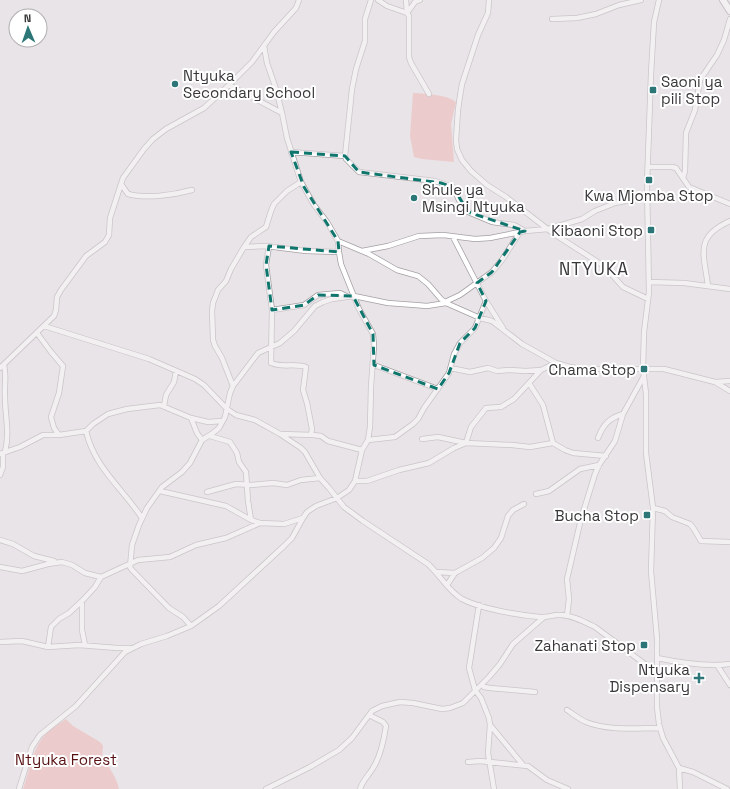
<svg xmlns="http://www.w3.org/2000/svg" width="730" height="789" font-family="'Space Grotesk',sans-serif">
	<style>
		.green { fill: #eeaea8 }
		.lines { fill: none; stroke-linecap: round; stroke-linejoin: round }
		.minor-casing { stroke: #a4a0a4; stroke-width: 6 }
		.tertiary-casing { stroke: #a4a0a4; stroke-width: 8 }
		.minor { stroke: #fff; stroke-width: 4.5 }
		.tertiary { stroke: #fff; stroke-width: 6 }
		.marked { fill: none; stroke: #0f766e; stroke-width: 3; stroke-dasharray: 8 5; stroke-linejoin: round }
		.poi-dot { fill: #2c7678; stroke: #fff; stroke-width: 1.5 }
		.labels { text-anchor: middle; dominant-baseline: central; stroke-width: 4; stroke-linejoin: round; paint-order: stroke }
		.poi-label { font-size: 15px; fill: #393739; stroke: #fff; text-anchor: end }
		.park-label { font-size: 15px; fill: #581012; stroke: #fff }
		.quarter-label { font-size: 17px; letter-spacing: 1px; fill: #393739; stroke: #fff }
	</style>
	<rect width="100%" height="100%" fill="#e9e4e8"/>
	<path class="green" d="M413 93C427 94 445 94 456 102L451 124 454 162 422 159 414 157 410 136Z
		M66 719 73 726 100 742 103 746 102 758C108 764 118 781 119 789H23C30 769 33 744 50 730 55 726 61 723 66 719Z"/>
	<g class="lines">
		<g class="minor-casing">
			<path id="minor" d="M371 0 365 19V41L356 69 352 89 345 156 346 159 359 172 435 181 453 187 459 200 468 212 492 222 514 225 525 231
				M378 0 387 6 407 13 409 16V57L411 63 429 94
				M406 0 407 13
				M489 0 488 13 478 35 462 84 460 96 458 110 456 140 457 149 462 160 471 171 487 185 506 197 554 234 604 266 623 287 648 299
				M659 0 654 22 651 74 647 184 649 292 644 332 643 368 646 394V453L653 508 651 571 657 639V707L659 724 663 738 679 768 680 789
				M407 13 415 2 420 0
				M552 19 577 18 596 14 619 5 641 0
				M229 85 282 113
				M291 152 345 156
				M648 167H672L676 168 689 187 730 204
				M683 178 685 171 686 133 695 110 700 80 717 55 724 40 730 19
				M121 184 128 194C146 199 174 195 192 190
				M453 237 486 301 503 328
				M338 241 369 254 397 270 418 276 428 284 441 299 446 303 480 318 492 321 522 344 556 363 570 367 583 369H664L715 382 730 391
				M269 246 266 265 272 310 271 363C283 368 295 363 306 367L303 390 307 403 312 429 311 435
				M244 247 251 237 266 227 271 211 274 204 287 191 301 182
				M362 251 388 246 419 236 443 235 475 239 490 238 525 231 548 229 582 219 595 211 615 203 647 197
				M649 282 684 283 730 289
				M708 286C704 254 694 237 730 221
				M445 302 460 295 492 272 502 260 520 232
				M272 310 304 305 318 295 340 293 346 296
				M44 326 149 359 195 379 204 385 227 409 236 415 255 420 280 434 301 448 305 452 320 478 329 488 344 507 363 521 428 564C440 575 448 591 462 599 481 609 518 615 540 617 546 618 552 615 558 615 570 614 585 622 595 627L657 673
				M37 333 51 352 63 366 59 393 51 417 54 428 59 435
				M4 365C7 376 4 386 5 396 5 417 10 432 5 452
				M374 365 438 389
				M0 368 54 316 56 310 57 297 61 290 86 256 105 242 109 235 110 218 123 178 144 149 153 139 166 129 204 108 229 85 252 62 274 32 296 8 299 0
				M450 368 470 372 488 368 497 371 509 370 526 371 541 370
				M716 382 730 381
				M529 383 543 405 553 443
				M233 386 222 358 215 346 213 340 212 311 213 303 218 290 226 281 231 269 244 247 266 246 306 251 339 252
				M164 406 166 395 174 382 176 371
				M191 418 197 433 202 440
				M86 431C94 467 123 489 142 518
				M281 434 313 435 321 436 328 441 362 450
				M210 436 230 442 237 453 239 462 246 472 248 501 251 520
				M598 438C603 425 609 418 623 414
				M422 439 438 437 466 443 471 427 486 408 501 407 514 399 541 370 556 363
				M368 440 395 437 413 424 418 419 424 408 449 373 454 354 460 343 475 328 486 301
				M0 454 20 447 43 435H59L86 431 93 424 108 414 127 409 160 405 191 418 208 422 222 421
				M0 475 3 467V453
				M355 481H367L399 470 429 463 454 448 466 443 512 445 530 447 553 443 565 450 573 453 606 456
				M160 491 226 506 251 520 260 523
				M207 492 236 484 251 485 273 483 287 485 301 480 320 478
				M536 494 549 491 580 469 599 465
				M653 508 665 511 672 517 690 524 694 529 701 541 730 542
				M0 540 13 544 34 556 54 561
				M0 567 22 571 48 564 62 562 72 565 85 573 101 577
				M436 572 455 573
				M447 585 455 573 482 558 494 548 501 538 508 516 513 510 524 504
				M82 601V630L85 645
				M479 605 469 668 475 690 481 698 489 718 490 725 488 753 494 789
				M567 616 569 599 567 579 581 519 595 474 599 465 615 441 623 414 644 376
				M191 626 183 617 169 608 132 570 130 567 132 545 139 525 147 508 162 487 182 472 190 463 202 440 213 433 219 428 225 417 230 393 233 386 258 353 280 343 294 331 315 306 323 302 332 299 354 296 388 303 415 305 427 306 446 303
				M0 642 22 641 48 647 79 645 117 648H130
				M48 647 51 627 59 619 69 613 83 600 95 587 101 577 138 560 170 557 196 545 226 538 260 523 284 524 303 518
				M657 658C681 663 706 667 730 664
				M717 665 730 685
				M482 684 484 687 490 688 535 692
				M567 710C573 714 579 719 586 722 608 731 636 728 660 728
				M490 725 523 765
				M468 762 480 761 528 766 547 780 568 789
				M679 768 693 772 727 789
				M19 789 32 747 40 735 76 706 125 652 141 644 167 636 191 626 219 606 284 546 292 538 303 518 307 512 316 506 337 498 349 490 355 481 362 450 368 440 370 427 371 386 374 346 373 334 359 309 341 264 339 252 338 241 327 222 314 205 301 182 287 138 282 113 276 89 267 63 264 46
				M266 789 310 767 339 750 352 738 372 711 382 706 400 702 413 703 442 709 450 708 463 703 489 677 500 664 513 644 544 617
				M360 789C363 780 369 775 373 768 381 756 384 739 386 726L383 722 369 715"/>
		</g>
		<g class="tertiary-casing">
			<path id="tertiary" d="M723 0 730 11"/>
		</g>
		<use href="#minor" class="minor"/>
		<use href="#tertiary" class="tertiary"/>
	</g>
	<path d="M0 0H730V789H0ZM291 152 345 156 359 172 441 183 453 187 468 212 525 231 520 232 492 272 477 283 486 301 475 328 460 343 449 373 438 389 374 365 373 334 353 296 318 295 304 305 272 310 266 265 269 246 339 252 338 241 304 187Z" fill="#e9e4e8" fill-opacity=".55" fill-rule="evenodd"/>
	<path class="marked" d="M291 152 345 156 359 172 441 183 453 187 468 212 525 231 520 232 492 272 477 283 486 301 475 328 460 343 449 373 438 389 374 365 373 334 353 296 318 295 304 305 272 310 266 265 269 246 339 252 338 241 304 187Z"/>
	<g class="poi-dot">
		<circle cx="175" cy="84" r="4"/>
		<rect x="649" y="86" width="8" height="8" rx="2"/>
		<rect x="645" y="176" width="8" height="8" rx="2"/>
		<circle cx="414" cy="198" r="4"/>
		<rect x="647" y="226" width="8" height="8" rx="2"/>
		<rect x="640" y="365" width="8" height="8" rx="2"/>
		<rect x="643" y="511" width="8" height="8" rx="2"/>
		<rect x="640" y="641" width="8" height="8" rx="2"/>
		<path d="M697 672h4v4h4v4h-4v4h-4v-4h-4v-4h4z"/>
	</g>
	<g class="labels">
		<g class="poi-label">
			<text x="183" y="75" text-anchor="start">Ntyuka<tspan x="183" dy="17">Secondary School</tspan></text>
			<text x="661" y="81" text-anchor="start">Saoni ya<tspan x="661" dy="17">pili Stop</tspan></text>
			<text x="422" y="189" text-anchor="start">Shule ya<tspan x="422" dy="17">Msingi Ntyuka</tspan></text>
			<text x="649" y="195" text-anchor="middle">Kwa Mjomba Stop</text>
			<text x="643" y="230">Kibaoni Stop</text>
			<text x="636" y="369">Chama Stop</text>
			<text x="639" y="515">Bucha Stop</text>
			<text x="636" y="645">Zahanati Stop</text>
			<text x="690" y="669">Ntyuka<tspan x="690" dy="17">Dispensary</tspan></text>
		</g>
		<g class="park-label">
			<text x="66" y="759">Ntyuka Forest</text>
		</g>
		<g class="quarter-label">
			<text x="594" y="269">NTYUKA</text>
		</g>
	</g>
	<g transform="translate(28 28) rotate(358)"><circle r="19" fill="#ffffff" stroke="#b0afb0"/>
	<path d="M0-3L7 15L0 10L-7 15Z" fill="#2c7678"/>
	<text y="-6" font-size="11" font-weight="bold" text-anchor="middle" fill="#393739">N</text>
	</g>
</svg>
